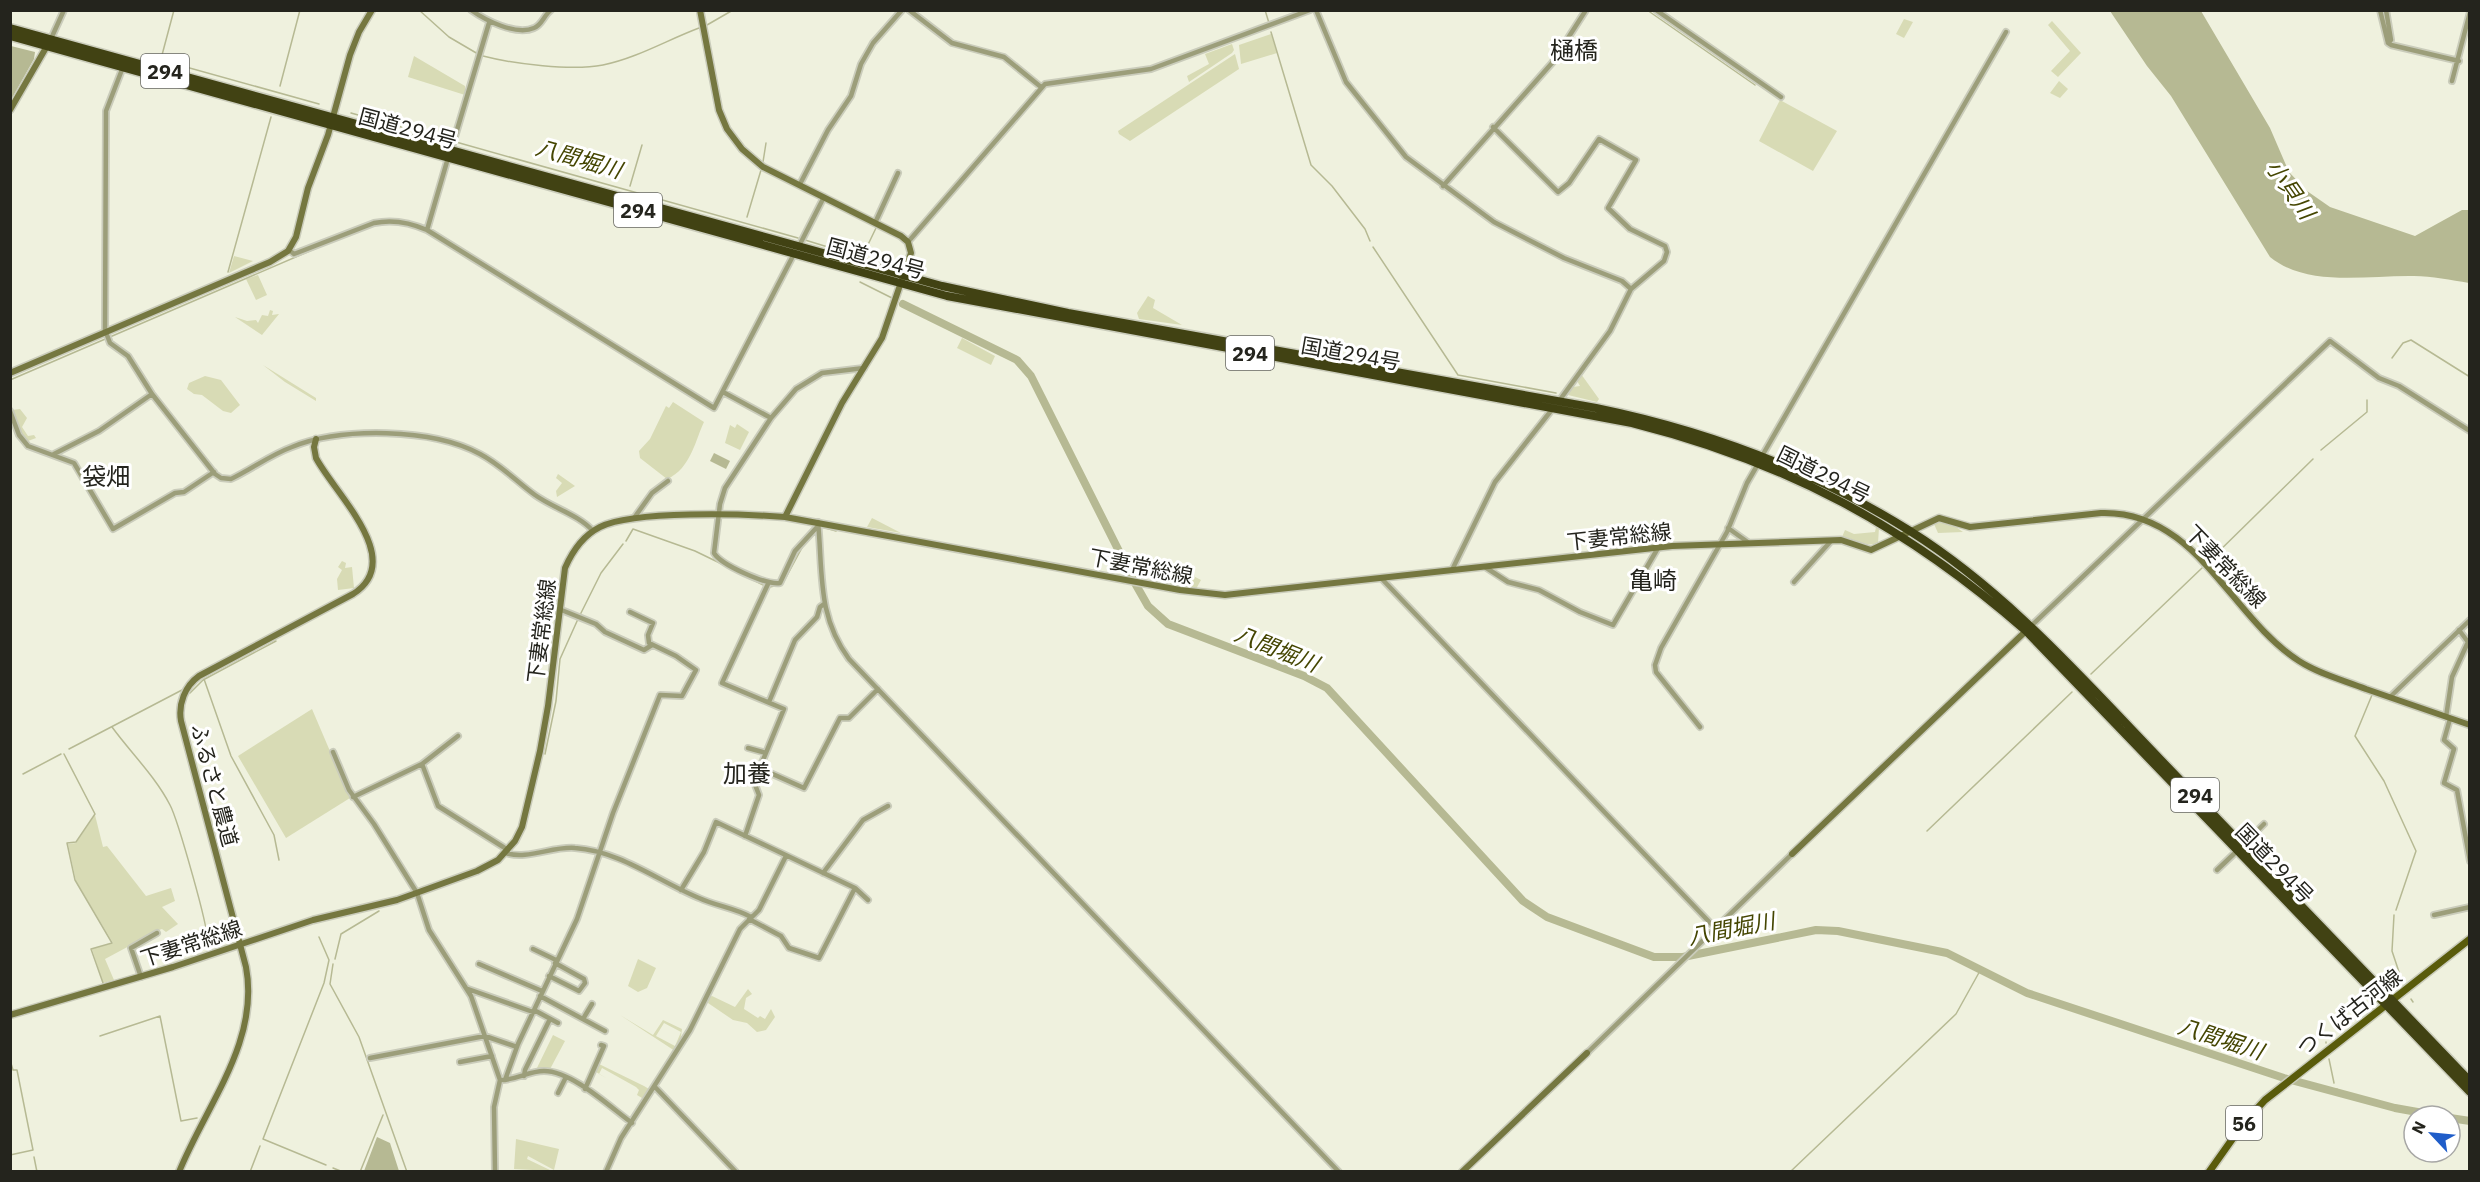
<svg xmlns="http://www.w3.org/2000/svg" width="2480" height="1182" font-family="'IBM Plex Sans','Noto Sans JP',sans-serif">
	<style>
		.green { fill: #d8dbb5; fill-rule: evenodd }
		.water { fill: #b6b993 }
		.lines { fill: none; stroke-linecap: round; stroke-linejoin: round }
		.stream { stroke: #b6b993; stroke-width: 1.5 }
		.river { stroke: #b6b993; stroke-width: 8 }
		.street-casing { stroke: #caccbb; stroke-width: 8 }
		.secondary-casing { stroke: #caccbb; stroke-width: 9 }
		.primary-casing { stroke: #caccbb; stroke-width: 10 }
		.highway-casing { stroke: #caccbb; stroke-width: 11 }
		.street { stroke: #9c9e7a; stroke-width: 4.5 }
		.secondary { stroke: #757740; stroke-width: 6 }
		.primary { stroke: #595b0b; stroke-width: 7 }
		.highway { stroke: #414213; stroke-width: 8 }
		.labels { text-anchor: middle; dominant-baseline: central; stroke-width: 6; stroke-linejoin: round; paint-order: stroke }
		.shield { fill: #fff; stroke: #666661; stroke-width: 1.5 }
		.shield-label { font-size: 20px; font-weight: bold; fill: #24241d }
		.street-label { font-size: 21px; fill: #24241d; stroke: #fff }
		.water-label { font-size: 22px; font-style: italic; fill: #454602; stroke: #fff }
		.quarter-label { font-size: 24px; fill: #24241d; stroke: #fff }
	</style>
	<rect width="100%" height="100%" fill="#eff1de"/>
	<path class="green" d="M1904 19 1913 22 1904 38 1896 34Z
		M2052 21 2081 53 2058 77 2051 71 2070 51 2048 25Z
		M1271 34 1277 53 1241 64 1239 45Z
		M1232 44 1234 50 1232 53 1189 82 1187 76 1209 64 1205 54Z
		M1235 54 1239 69 1130 141 1119 134 1118 131Z
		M414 56 465 86V95L408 77Z
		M2059 81 2068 89 2060 98 2050 93Z
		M1780 100 1837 131 1813 171 1759 141Z
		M234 256 253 261 229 273Z
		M258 275 267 295 256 300 246 279Z
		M1148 296 1155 300 1153 308 1182 325 1139 319 1137 313Z
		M270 310 273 311 272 315 279 314 262 335 235 317 247 321 256 320 258 323 262 315 268 316Z
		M962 338 995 356 991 365 957 348Z
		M263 365 316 398V401L285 382Z
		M1581 374 1599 399 1597 402 1568 395 1573 387 1580 386 1576 379Z
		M205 376 221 380 240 405 231 413 223 411 202 395 194 394 187 389 189 383Z
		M673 402 704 422C696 438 691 469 667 479L640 458 639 451 650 439 666 406 669 408Z
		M20 409 27 418 22 427 28 436 34 435 36 438 28 441 21 434 12 410Z
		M737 424 749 432 740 450 725 443 730 425 735 428Z
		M558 474 575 486 557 497 556 491 562 483 556 478Z
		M872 518 901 533 867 527Z
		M1941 521 1953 525 1963 532 1938 533 1934 524Z
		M1876 527 1879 528 1878 543C1864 548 1856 538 1842 537L1845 530 1854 534 1875 532Z
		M342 561 346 563 345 568 352 567 354 588 338 590 337 579 342 570 338 567Z
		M1178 568 1201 580 1196 589 1170 584Z
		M312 709 350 798 286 838 238 756Z
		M95 815 103 847 107 846 146 896 171 888 175 901 162 907 178 924 166 932 162 929 159 930 105 959 114 980 103 983 92 949 113 943 76 881 68 844 76 843Z
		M638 959 656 968 647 988 638 992 628 986Z
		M748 989 752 994 746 998 744 1009 758 1018 760 1016 765 1019 771 1009 775 1017 766 1030 757 1032 747 1023 733 1020 708 1003 709 997 712 996 735 1007Z
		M620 1015 653 1035 663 1020 682 1029 680 1043 675 1051ZM664 1023 681 1032 675 1046 656 1036Z
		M553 1035 565 1041 549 1071 535 1072Z
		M599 1064 644 1086 649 1089 642 1098 637 1095 639 1090 636 1087 602 1068 599 1074 608 1079 596 1072Z
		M516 1139 559 1149 554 1170 528 1156 527 1159 552 1171 514 1169Z"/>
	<path class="water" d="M2110 11H2201L2270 128 2289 172 2307 191 2330 207 2415 236 2462 210H2469V283C2451 280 2432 276 2414 276 2368 275 2308 288 2270 257L2171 96 2147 66Z
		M11 46 35 52 34 59 11 100Z
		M714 453 730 461 726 469 710 461Z
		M377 1137 390 1143 399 1171H364Z"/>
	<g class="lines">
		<path class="stream" d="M419 10 449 37 478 54
			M1265 10 1269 23
			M1647 10 1755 85
			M707 25 733 10
			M1271 32 1311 165 1332 186 1365 229 1370 241
			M162 55 174 10
			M483 56C514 64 571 71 603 65 637 58 667 40 699 28
			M161 60 319 104
			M280 86 300 10
			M351 113 451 141
			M456 142 798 238
			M763 162 766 143
			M630 186 642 145
			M747 217 761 170
			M805 240 867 259
			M1373 247 1458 375 1556 393
			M863 255 876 228
			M228 272 271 117
			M860 282 892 298
			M512 285 597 338
			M2392 358 2403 343 2411 340 2470 377
			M10 380 333 241
			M2321 450 2367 412V400
			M822 527 836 531
			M626 541 633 529 695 551 728 567
			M2208 562 2313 459
			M751 579 765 586
			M783 583 804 544
			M770 587 778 585
			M580 615 601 573 623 544
			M2091 674 2202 568
			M204 679 231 756 274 835 279 860
			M190 693 203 680 276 641
			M2372 695 2355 736 2384 781 2416 851 2396 910
			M112 727C131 753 155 776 170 805 177 818 211 934 207 942
			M69 749 182 690
			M64 754 95 814 76 842 67 843 75 880 112 943 91 949 103 983
			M545 754 556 701 560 659 578 619
			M23 774 61 754
			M1927 831 2072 692
			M2394 915 2392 951 2402 981
			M319 937 329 960 324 983 263 1139 326 1165
			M335 959 341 934 379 911
			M333 964 330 984 359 1037 407 1172
			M2411 999 2413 1002
			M100 1036 160 1016 181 1121 197 1118
			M2326 1042V1043
			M2329 1059 2334 1083
			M10 1060 13 1070H17L33 1150 10 1155
			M2337 1089 2339 1093
			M34 1157 37 1172
			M333 1168 343 1172
			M250 1172 260 1146
			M360 1172 383 1115
			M1790 1172 1956 1014 1981 969"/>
		<path class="river" d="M903 304 1017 360 1031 376 1133 579
			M1136 585 1148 606 1168 624 1304 676 1327 688 1523 901 1547 917 1654 957H1683L1816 930 1838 931 1947 953 2027 993 2284 1078 2395 1108 2440 1116
			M2450 1118 2470 1121"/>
		<g class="street-casing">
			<path id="street" d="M471 10C485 20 516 36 534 28 542 25 544 15 551 10
				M909 10 952 43 1004 57 1041 87
				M1316 10 1346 82 1406 157 1494 222 1564 258 1622 281 1631 289 1610 331 1559 401
				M1656 10 1781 97
				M2380 10 2388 43 2391 45 2459 61
				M2386 10 2391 40 2388 43
				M50 41 64 10
				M123 67 106 111 105 330 110 343 128 356 152 394 215 474 221 478 231 479C252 469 270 455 292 447 342 427 432 428 480 454 501 465 516 481 535 495 553 508 579 515 593 531
				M2452 81 2470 12
				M1493 127 1558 192 1569 183 1599 139 1636 160 1608 208 1630 229 1665 246 1667 252 1664 261 1631 289
				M451 150 489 23
				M800 184 828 130 851 96 861 64 873 43 902 10
				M1443 186 1552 63 1586 10
				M875 223 898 173
				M427 230 448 158
				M908 242 1045 84 1151 69 1310 10
				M799 246 824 197
				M289 250 294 254 374 223C393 219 409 222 427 230L714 408 794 254
				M723 392 771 418
				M10 411 19 435 28 446 74 463 113 529 175 493 184 492 214 472
				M54 454 99 431 152 394
				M1762 456 2006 32
				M634 518 652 493 668 481
				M818 522C823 573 817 616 849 659L1339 1172
				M818 526 795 551 780 583C766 585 721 565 714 553L720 504 725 488 771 418 796 389 822 373 864 368
				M1728 528 1749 543
				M1485 567 1508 582 1539 590 1580 612 1613 625 1658 548
				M1452 570 1495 482 1554 407
				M1382 579 1715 928
				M1794 582 1831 541
				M559 609 596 624 605 632 644 650 652 645
				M2031 626 2330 341 2379 378 2399 386 2470 431
				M2390 697 2470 620
				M769 702 795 640 817 617 820 607 824 604
				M2446 717 2452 677 2468 642 2459 630
				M2450 719 2444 740 2454 749 2444 783 2457 790 2470 861
				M1700 727 1656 672 1655 665 1661 648 1727 532 1747 483 1758 464
				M748 748 766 753
				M333 752 349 790 374 824 417 893 429 930 471 996 500 1080 494 1107 495 1172
				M422 764 458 736
				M759 768 804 788 840 718H849L878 689
				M353 797 422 764 438 806 508 850
				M745 836 759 795 754 782 784 709 722 683 768 584
				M2243 845 2264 824
				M506 853C527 860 553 846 575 848 620 851 658 881 699 898 716 906 735 908 751 917
				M2217 870 2238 850
				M823 873 863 820 888 806
				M681 890 704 852 716 822 855 888 868 900
				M2434 915 2470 907
				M749 919 781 936 789 948 819 958 855 888
				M533 949 556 960
				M479 964 542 991
				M549 976 579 991 585 983 584 979 555 963
				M141 977 131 948 157 933
				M468 989 533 1012
				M540 996 605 1031
				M534 1010 558 1023
				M583 1019 592 1004
				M1587 1053 1792 854
				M370 1058 485 1036 517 1047
				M460 1062 492 1056
				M524 1076 525 1070 550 1019
				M503 1080C517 1079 530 1071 544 1071 572 1071 610 1107 632 1123
				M505 1080 518 1044 577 919 613 813 660 695 682 696 696 670 676 656 649 643 648 635 653 623 630 612
				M655 1087 736 1172
				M585 1089 604 1046 601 1045
				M558 1093 566 1077
				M606 1172 621 1138 690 1030 740 929 759 910 786 856"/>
		</g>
		<g class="secondary-casing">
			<path id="secondary" d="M700 10 719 110 727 129 742 149 763 167 901 236 908 242 911 253 882 338 842 403 785 517
				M10 110 47 46
				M10 373 270 262 288 251 296 237 308 188 328 135 350 55 359 32 372 10
				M1792 854 2028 629
				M10 1015 173 967 313 920 397 900 477 871 498 860 515 841 522 827 540 751 548 706 565 568C572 552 584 535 600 527 634 510 745 514 785 517L1180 590 1225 595 1672 546 1841 540 1871 550 1939 518 1970 527 2101 513C2197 510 2229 616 2299 661 2319 674 2343 680 2366 689 2401 701 2435 713 2470 725
				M179 1172C206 1105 260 1042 246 967L181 721C178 704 185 686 199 676L353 594C407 560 335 494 316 458L314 447 316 439
				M1462 1172 1587 1053"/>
		</g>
		<g class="primary-casing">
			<path id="primary" d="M2209 1172 2243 1124 2265 1100 2470 939"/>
		</g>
		<g class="highway-casing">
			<path id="highway" d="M10 28 942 286 1068 313 1596 408C1708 431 1813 470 1910 531 2007 592 2082 678 2160 759 2263 866 2366 974 2470 1081
				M10 36 947 296 1632 423C1787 462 1906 526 2026 631L2470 1092"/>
		</g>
		<use href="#street" class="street"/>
		<use href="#secondary" class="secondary"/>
		<use href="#primary" class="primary"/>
		<use href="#highway" class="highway"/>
	</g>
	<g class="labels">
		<g class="shield">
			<rect x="141" y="54" width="48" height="34" rx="4.5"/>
			<rect x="614" y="193" width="48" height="34" rx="4.5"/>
			<rect x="1226" y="336" width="48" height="34" rx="4.5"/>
			<rect x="2171" y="778" width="48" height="34" rx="4.5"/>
			<rect x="2226" y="1106" width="36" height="34" rx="4.5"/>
		</g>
		<g class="shield-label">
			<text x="165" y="71">294</text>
			<text x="638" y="210">294</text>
			<text x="1250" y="353">294</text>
			<text x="2195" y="795">294</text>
			<text x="2244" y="1123">56</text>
		</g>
		<g class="street-label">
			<text transform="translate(408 128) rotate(15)">国道294号</text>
			<text transform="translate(876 258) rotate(15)">国道294号</text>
			<text transform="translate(1351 353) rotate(10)">国道294号</text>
			<text transform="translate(1824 474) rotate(26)">国道294号</text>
			<text transform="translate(1619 536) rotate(-6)">下妻常総線</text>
			<text transform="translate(1141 566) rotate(11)">下妻常総線</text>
			<text transform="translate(2226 566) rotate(46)">下妻常総線</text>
			<text transform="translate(541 631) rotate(-83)">下妻常総線</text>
			<text transform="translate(215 785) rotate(75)">ふるさと農道</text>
			<text transform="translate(2275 863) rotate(46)">国道294号</text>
			<text transform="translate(191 943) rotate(-18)">下妻常総線</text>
			<text transform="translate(2349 1012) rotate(-38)">つくば古河線</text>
		</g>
		<g class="water-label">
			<text transform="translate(579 158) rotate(16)">八間堀川</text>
			<text transform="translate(2291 189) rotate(55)">小貝川</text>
			<text transform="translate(1277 648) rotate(22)">八間堀川</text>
			<text transform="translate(1731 928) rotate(-11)">八間堀川</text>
			<text transform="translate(2221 1038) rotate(18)">八間堀川</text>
		</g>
		<g class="quarter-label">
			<text x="1574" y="50">樋橋</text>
			<text x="106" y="476">袋畑</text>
			<text x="1653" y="580">亀崎</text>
			<text x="747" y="773">加養</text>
		</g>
	</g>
	<rect width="2480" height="1182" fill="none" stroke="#24241d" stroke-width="24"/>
	<g transform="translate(2432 1134) rotate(296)"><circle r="28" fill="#ffffff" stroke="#a7a7a5" stroke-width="1.5"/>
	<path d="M0-4.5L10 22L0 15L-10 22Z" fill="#1f5dc9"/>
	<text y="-9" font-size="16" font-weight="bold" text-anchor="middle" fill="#24241d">N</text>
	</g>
</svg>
